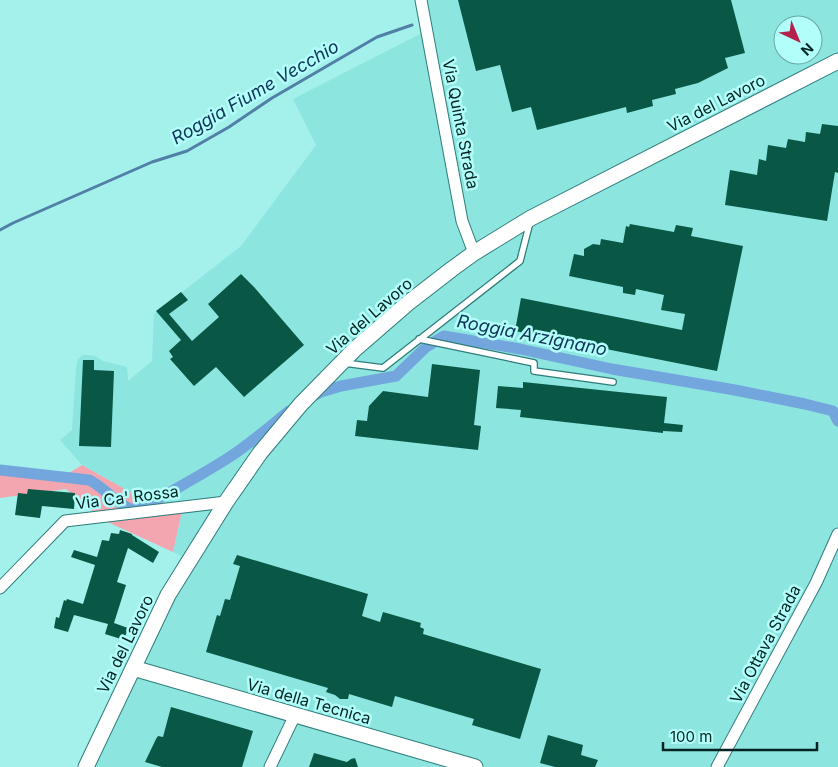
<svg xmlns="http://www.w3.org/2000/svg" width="838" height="767" font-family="Inter,sans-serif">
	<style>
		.built { fill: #8de5e0; fill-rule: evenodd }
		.green { fill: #f4a6b0 }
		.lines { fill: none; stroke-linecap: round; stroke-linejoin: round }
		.stream { stroke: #517fa5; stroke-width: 3 }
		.canal { stroke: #73a6dd; stroke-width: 11 }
		.building { fill: #085845 }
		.service-casing { stroke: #2e7d7a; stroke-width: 8 }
		.minor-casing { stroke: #2e7d7a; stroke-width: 13 }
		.tertiary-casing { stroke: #2e7d7a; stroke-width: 17 }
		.service { stroke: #fff; stroke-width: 5.5 }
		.minor { stroke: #fff; stroke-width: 11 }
		.tertiary { stroke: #fff; stroke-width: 15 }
		.labels { text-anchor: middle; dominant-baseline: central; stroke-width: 5; stroke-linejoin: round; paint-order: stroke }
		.street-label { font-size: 16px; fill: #022321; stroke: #b1fefa }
		.water-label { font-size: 18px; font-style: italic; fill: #113559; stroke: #b1fefa }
	</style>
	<rect width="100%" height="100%" fill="#a4f1ec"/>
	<path class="built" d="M417 0H838V767H84L159 610 181 556 173 552 183 508 141 498 82 465 60 440 72 430 76 367 78 359 83 355H88L95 356 103 361 127 367 128 381 152 361 154 314 241 246 316 145 293 99 420 34ZM783 25H813V55H783Z"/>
	<path class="green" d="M82 465 141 498 183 507 173 552 103 520 66 489 0 498V468L66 475Z"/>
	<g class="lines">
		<path class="stream" d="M0 230 13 223 152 162 187 151 229 127 272 98 377 37 412 25"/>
		<path class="canal" d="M311 397 321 392 341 386 396 376 426 347 444 336 520 349 612 369 735 390 805 404 833 411 838 421
			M0 470 89 480C100 484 124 510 133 509 141 509 158 498 165 495 186 483 208 471 228 458 250 444 269 427 289 411"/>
	</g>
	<path class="building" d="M458 0H731L745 53 725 58 728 68 698 83 675 89 676 94 652 100 653 106 627 113 626 107 537 130 531 107 512 112 500 65 476 71Z
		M822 124 838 126V173L835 172 827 221 725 205 730 170 757 175 759 159 766 161 768 145 786 148 788 139 805 142 806 132 820 134Z
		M630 224 674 232 676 225 693 228 691 236 743 246 717 371 515 331 521 298 682 330 685 314 661 310 664 295 636 289 635 295 623 293V287L569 276 574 254 584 256V249L593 244 600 245 601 239 623 243 626 226 629 227Z
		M241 274 254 287 304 345 244 397 216 367 194 386 170 359 173 357 169 351 181 340 156 311 181 292 188 300 169 314 192 341 219 317 208 304Z
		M83 360H94V370L114 371 111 447 79 446Z
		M432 364 480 370 474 425 481 426 478 450 355 436 357 420 367 421 369 406 383 391 428 397Z
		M523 382 667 397 664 423 683 425 682 432 663 431V433L520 417 521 410 496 408 498 386 523 388Z
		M28 489 75 493 74 509 42 506 40 518 15 515 18 493 27 494Z
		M120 530 132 534V535L159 552 153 563 128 548 117 582 126 585 114 623 128 628 124 640 105 634 108 624 74 615 68 632 54 628 56 617 59 618 64 600 66 601 67 599 83 604 95 565 71 557 74 550 97 557 102 540 109 541 111 533 119 534Z
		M237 555 368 594 362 616 380 622 383 612 421 623 420 627 424 629 423 634 541 669 520 739 472 725 474 719 395 696 392 707 349 694 348 699H340L335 695 326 692 328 688 206 652 217 615 220 616 225 599 230 600 240 566 233 564Z
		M171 707 253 731 242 767H162L145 762 156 739 158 736 163 737Z
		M548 735 583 745 581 755 598 760 595 767H555L540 763Z
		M314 753 347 762 351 759 355 758 358 767H309Z"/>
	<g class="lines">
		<g class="service-casing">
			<path id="service" d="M419 339 534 363V371L613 382
				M344 363 383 368 520 261 530 222"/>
		</g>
		<g class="minor-casing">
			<path id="minor" d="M421 0 462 221 474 253
				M0 588 65 521 226 502
				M270 767 295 715
				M717 767 816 583 838 534"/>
		</g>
		<g class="tertiary-casing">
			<path id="tertiary" d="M133 668 475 767
				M86 767 168 595 226 502 260 453 301 404 355 349 408 303 452 269 474 253 531 218 838 61"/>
		</g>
		<use href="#service" class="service"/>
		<use href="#minor" class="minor"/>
		<use href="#tertiary" class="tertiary"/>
	</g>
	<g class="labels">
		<g class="street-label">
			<text transform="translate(716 103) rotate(-27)">Via del Lavoro</text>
			<text transform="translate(461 124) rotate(79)">Via Quinta Strada</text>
			<text transform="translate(369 316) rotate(-41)">Via del Lavoro</text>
			<text transform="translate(127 497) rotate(-7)">Via Ca' Rossa</text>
			<text transform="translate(125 644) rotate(-64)">Via del Lavoro</text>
			<text transform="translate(765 644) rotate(-62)">Via Ottava Strada</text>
			<text transform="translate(309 701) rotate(16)">Via della Tecnica</text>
		</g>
		<g class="water-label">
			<text transform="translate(255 92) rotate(-30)">Roggia Fiume Vecchio</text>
			<text transform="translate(532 335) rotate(11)">Roggia Arzignano</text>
		</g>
	</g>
	<g transform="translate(798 40) rotate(136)"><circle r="24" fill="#b1fefa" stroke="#6ba6a3"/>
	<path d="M0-4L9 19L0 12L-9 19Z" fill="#b4224b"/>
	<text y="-8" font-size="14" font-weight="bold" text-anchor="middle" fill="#022321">N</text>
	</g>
	<path d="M663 742v8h154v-8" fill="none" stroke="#022321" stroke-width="2.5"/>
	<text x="670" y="742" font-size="15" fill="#022321" stroke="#b1fefa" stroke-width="4" paint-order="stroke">100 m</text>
</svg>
